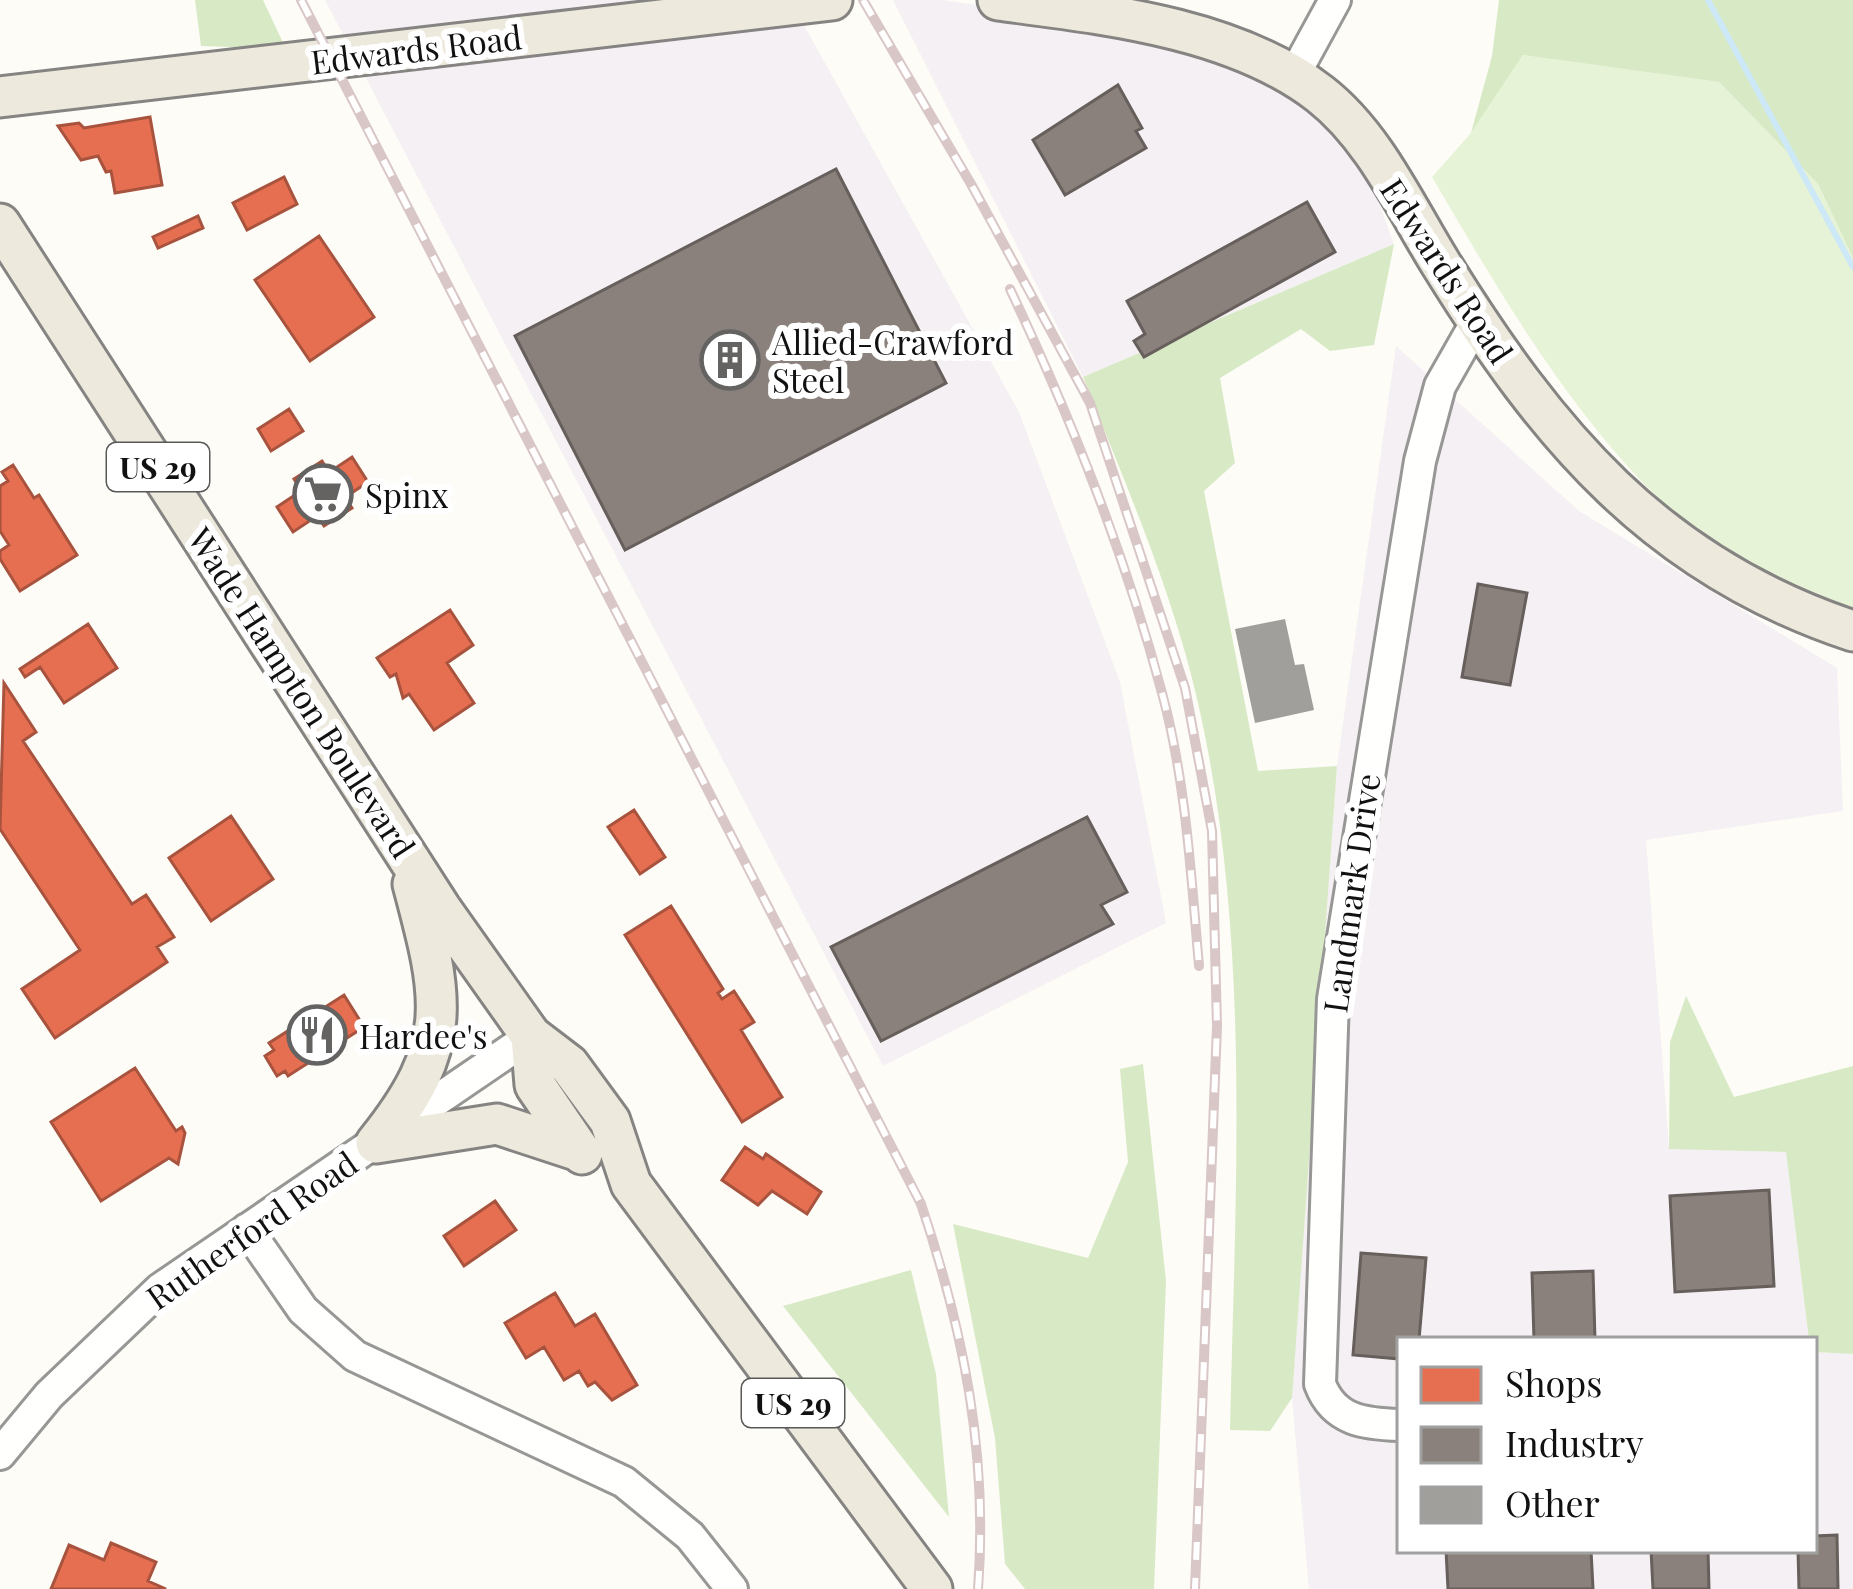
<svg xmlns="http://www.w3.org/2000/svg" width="1853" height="1589" font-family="'Playfair Display',serif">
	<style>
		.industrial { fill: #f5f0f3 }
		.green { fill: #e7f3d7 }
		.forest { fill: #d8eac5 }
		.shops { fill: #e76f51; stroke: #a7533e; stroke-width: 3 }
		.industry { fill: #8a817c; stroke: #665f5c; stroke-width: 3 }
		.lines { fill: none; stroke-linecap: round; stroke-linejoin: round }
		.stream { stroke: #cde8f7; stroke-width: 6 }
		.building { fill: #a19f9c }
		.minor-casing { stroke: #979795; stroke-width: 36 }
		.major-casing { stroke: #858482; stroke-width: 45 }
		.minor { stroke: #fffffe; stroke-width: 30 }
		.major { stroke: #ede9dc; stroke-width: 39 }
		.rail-casing { stroke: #d9c6c7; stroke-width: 10 }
		.rail { stroke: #fff; stroke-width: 6; stroke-dasharray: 18; stroke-linecap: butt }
		.labels { text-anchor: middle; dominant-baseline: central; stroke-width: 12; stroke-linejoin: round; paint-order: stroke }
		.shield { fill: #fff; stroke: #585858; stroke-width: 3 }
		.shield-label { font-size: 30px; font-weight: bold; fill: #111 }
		.street-label { font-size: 33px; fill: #111; stroke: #fff }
		.poi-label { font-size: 33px; fill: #111; stroke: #fff; text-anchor: start }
	</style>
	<rect width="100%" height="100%" fill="#fdfcf7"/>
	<path class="industrial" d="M325 0H790L1019 412 1120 682 1166 923 883 1066Z
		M893 0H942L1182 34 1349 121 1394 244 1083 377Z
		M1396 346 1579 511 1837 668 1843 811 1646 840 1669 1148 1786 1152 1809 1340H1400V1550H1814V1352L1853 1354V1589H1309L1292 1398 1302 1227 1337 766Z"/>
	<path class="green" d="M1523 55 1719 82 1818 184 1853 258V608C1823 598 1783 592 1756 576 1610 485 1517 322 1432 177L1471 133Z"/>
	<path class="forest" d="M195 0H263L286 49 201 46Z
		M1499 0H1853V258L1818 184 1719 82 1523 55 1471 133 1492 56Z
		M1394 244 1374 345 1330 351 1301 329 1220 378 1235 463 1204 491 1258 771 1337 766 1292 1398 1270 1431 1230 1430C1235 1190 1252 939 1198 703 1173 592 1125 483 1083 377Z
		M1686 996 1734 1097 1853 1066V1354L1814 1352V1340H1809L1786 1152 1669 1149 1670 1042Z
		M1143 1064 1166 1281 1154 1589H1025L1005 1564 995 1438 953 1224 1088 1258 1128 1162 1120 1069Z
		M911 1270 936 1374 949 1517 783 1306Z"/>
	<path class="shops" d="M150 117 162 185 115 193 111 171 106 172 98 156 81 160 58 126 79 123 84 128Z
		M284 177 297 204 247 230 233 203Z
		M198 216 203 228 158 248 153 237Z
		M319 236 374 317 310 361 255 280Z
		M289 409 303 431 271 451 258 429Z
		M352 457 368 482 293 532 277 507Z
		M322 461 352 508 324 526 294 479Z
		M13 465 34 498 39 495 77 555 20 591 0 559V551L9 545 0 531V486L8 481 2 472Z
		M450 610 473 645 447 663 474 703 434 730 409 694 403 698 396 674 390 677 377 658Z
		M88 624 117 668 64 703 40 667 25 677 20 669Z
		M4 683 36 732 23 741 132 904 146 895 174 937 157 947 167 962 55 1038 22 989 80 950 0 829Z
		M634 810 665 857 640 874 608 827Z
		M231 816 273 879 211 921 169 858Z
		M671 906 723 989 718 993 722 999 734 991 754 1022 741 1030 782 1097 742 1122 625 935Z
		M344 995 364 1027 288 1076 285 1071 277 1076 265 1056 274 1050 269 1043Z
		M135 1068 176 1131 182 1127 185 1133 178 1164 169 1158 101 1201 51 1122Z
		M745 1147 763 1159 766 1154 821 1192 807 1214 772 1191 758 1205 722 1180Z
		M495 1201 516 1230 464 1266 444 1236Z
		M555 1293 575 1326 595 1314 637 1385 612 1400 595 1382 588 1386 579 1371 564 1380 544 1347 526 1358 505 1323Z
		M111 1543 156 1562 148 1581 166 1589H51L69 1545 104 1560Z"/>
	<path class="industry" d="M1118 85 1142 128 1136 131 1146 148 1065 195 1033 140Z
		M836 169 946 383 625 550 515 336Z
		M1307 202 1335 252 1144 357 1134 341 1145 334 1127 301Z
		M1478 584 1527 593 1510 685 1462 677Z
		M1087 817 1127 892 1101 905 1113 924 881 1041 831 947Z
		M1769 1190 1774 1286 1675 1292 1670 1196Z
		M1361 1253 1426 1258 1419 1340H1400V1359L1353 1355Z
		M1593 1271 1595 1340H1534L1532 1273Z
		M1837 1535 1838 1589H1799L1798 1550H1814V1536Z
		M1446 1550H1591L1593 1589H1448Z
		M1651 1550H1708L1709 1589H1653Z"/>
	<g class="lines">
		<path class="stream" d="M1708 0 1853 267"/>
	</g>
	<path class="building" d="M1285 619 1295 665 1304 664 1314 710 1255 723 1235 629Z"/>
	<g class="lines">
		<g class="minor-casing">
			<path id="minor" d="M1293 77 1335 0
				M247 1229 303 1310 355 1356 624 1482 690 1536 732 1589
				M1400 1425C1365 1424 1334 1421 1320 1384L1333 999 1420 461 1440 386 1477 321
				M0 1454 49 1395 160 1289 531 1036"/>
		</g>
		<g class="major-casing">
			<path id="major" d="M998 0C1103 14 1233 27 1320 94 1374 136 1405 206 1441 264 1547 435 1656 566 1853 631
				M0 97 832 0
				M0 224 441 909 531 1036 569 1065 610 1121 631 1184 932 1589
				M531 1036 535 1085 582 1154
				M376 1143C455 1045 444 1000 413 884
				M376 1143 497 1124 579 1151"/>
		</g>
		<use href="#minor" class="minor"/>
		<use href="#major" class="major"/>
		<g class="rail-casing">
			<path id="rail" d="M301 0 921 1204C964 1332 988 1454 978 1589
				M863 0 971 184 1090 403 1185 688 1212 831 1217 1026 1195 1589
				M1010 289C1071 418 1125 554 1162 693 1186 781 1191 875 1199 966"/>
		</g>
		<use href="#rail" class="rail"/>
	</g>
	<defs>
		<g id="building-ring" transform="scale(3)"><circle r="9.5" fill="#fff" stroke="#646362" stroke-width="1.5"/><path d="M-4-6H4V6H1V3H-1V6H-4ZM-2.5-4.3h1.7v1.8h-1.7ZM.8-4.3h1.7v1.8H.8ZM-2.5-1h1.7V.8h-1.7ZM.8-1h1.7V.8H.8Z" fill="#646362"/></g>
		<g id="supermarket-ring" transform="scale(3)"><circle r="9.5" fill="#fff" stroke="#646362" stroke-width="1.5"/><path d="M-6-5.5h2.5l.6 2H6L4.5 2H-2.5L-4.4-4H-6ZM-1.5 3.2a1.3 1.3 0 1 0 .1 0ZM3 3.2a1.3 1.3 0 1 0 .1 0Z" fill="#646362"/></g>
		<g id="restaurant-ring" transform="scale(3)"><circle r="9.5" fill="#fff" stroke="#646362" stroke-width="1.5"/><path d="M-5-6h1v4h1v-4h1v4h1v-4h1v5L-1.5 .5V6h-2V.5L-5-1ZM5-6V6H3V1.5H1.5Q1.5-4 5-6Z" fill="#646362"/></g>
	</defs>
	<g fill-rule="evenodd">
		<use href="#building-ring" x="730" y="360"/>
		<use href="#supermarket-ring" x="323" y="494"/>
		<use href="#restaurant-ring" x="317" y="1035"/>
	</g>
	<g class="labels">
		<g class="shield">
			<rect x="107" y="443" width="102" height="48" rx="9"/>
			<rect x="742" y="1379" width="102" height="48" rx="9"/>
		</g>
		<g class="shield-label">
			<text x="158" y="467">US 29</text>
			<text x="793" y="1403">US 29</text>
		</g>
		<g class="street-label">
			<text transform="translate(416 48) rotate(-7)">Edwards Road</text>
			<text transform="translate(1448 270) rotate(57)">Edwards Road</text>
			<text transform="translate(303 692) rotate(57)">Wade Hampton Boulevard</text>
			<text transform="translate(1350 893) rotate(-82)">Landmark Drive</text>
			<text transform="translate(251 1229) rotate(-35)">Rutherford Road</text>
		</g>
		<g class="poi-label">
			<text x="772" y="341">Allied-Crawford<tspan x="772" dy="38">Steel</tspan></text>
			<text x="365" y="494">Spinx</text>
			<text x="359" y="1035">Hardee's</text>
		</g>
	</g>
	<rect x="1397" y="1337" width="420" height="216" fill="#ffffff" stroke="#a0a0a0" stroke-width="3"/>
	<rect x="1421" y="1367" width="60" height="36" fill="#e76f51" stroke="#a0a0a0" stroke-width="3"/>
	<text x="1505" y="1397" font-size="36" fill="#111111">Shops</text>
	<rect x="1421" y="1427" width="60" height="36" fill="#8a817c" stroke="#a0a0a0" stroke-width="3"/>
	<text x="1505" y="1457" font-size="36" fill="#111111">Industry</text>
	<rect x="1421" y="1487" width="60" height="36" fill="#a19f9c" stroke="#a0a0a0" stroke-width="3"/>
	<text x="1505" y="1517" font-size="36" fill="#111111">Other</text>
</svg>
